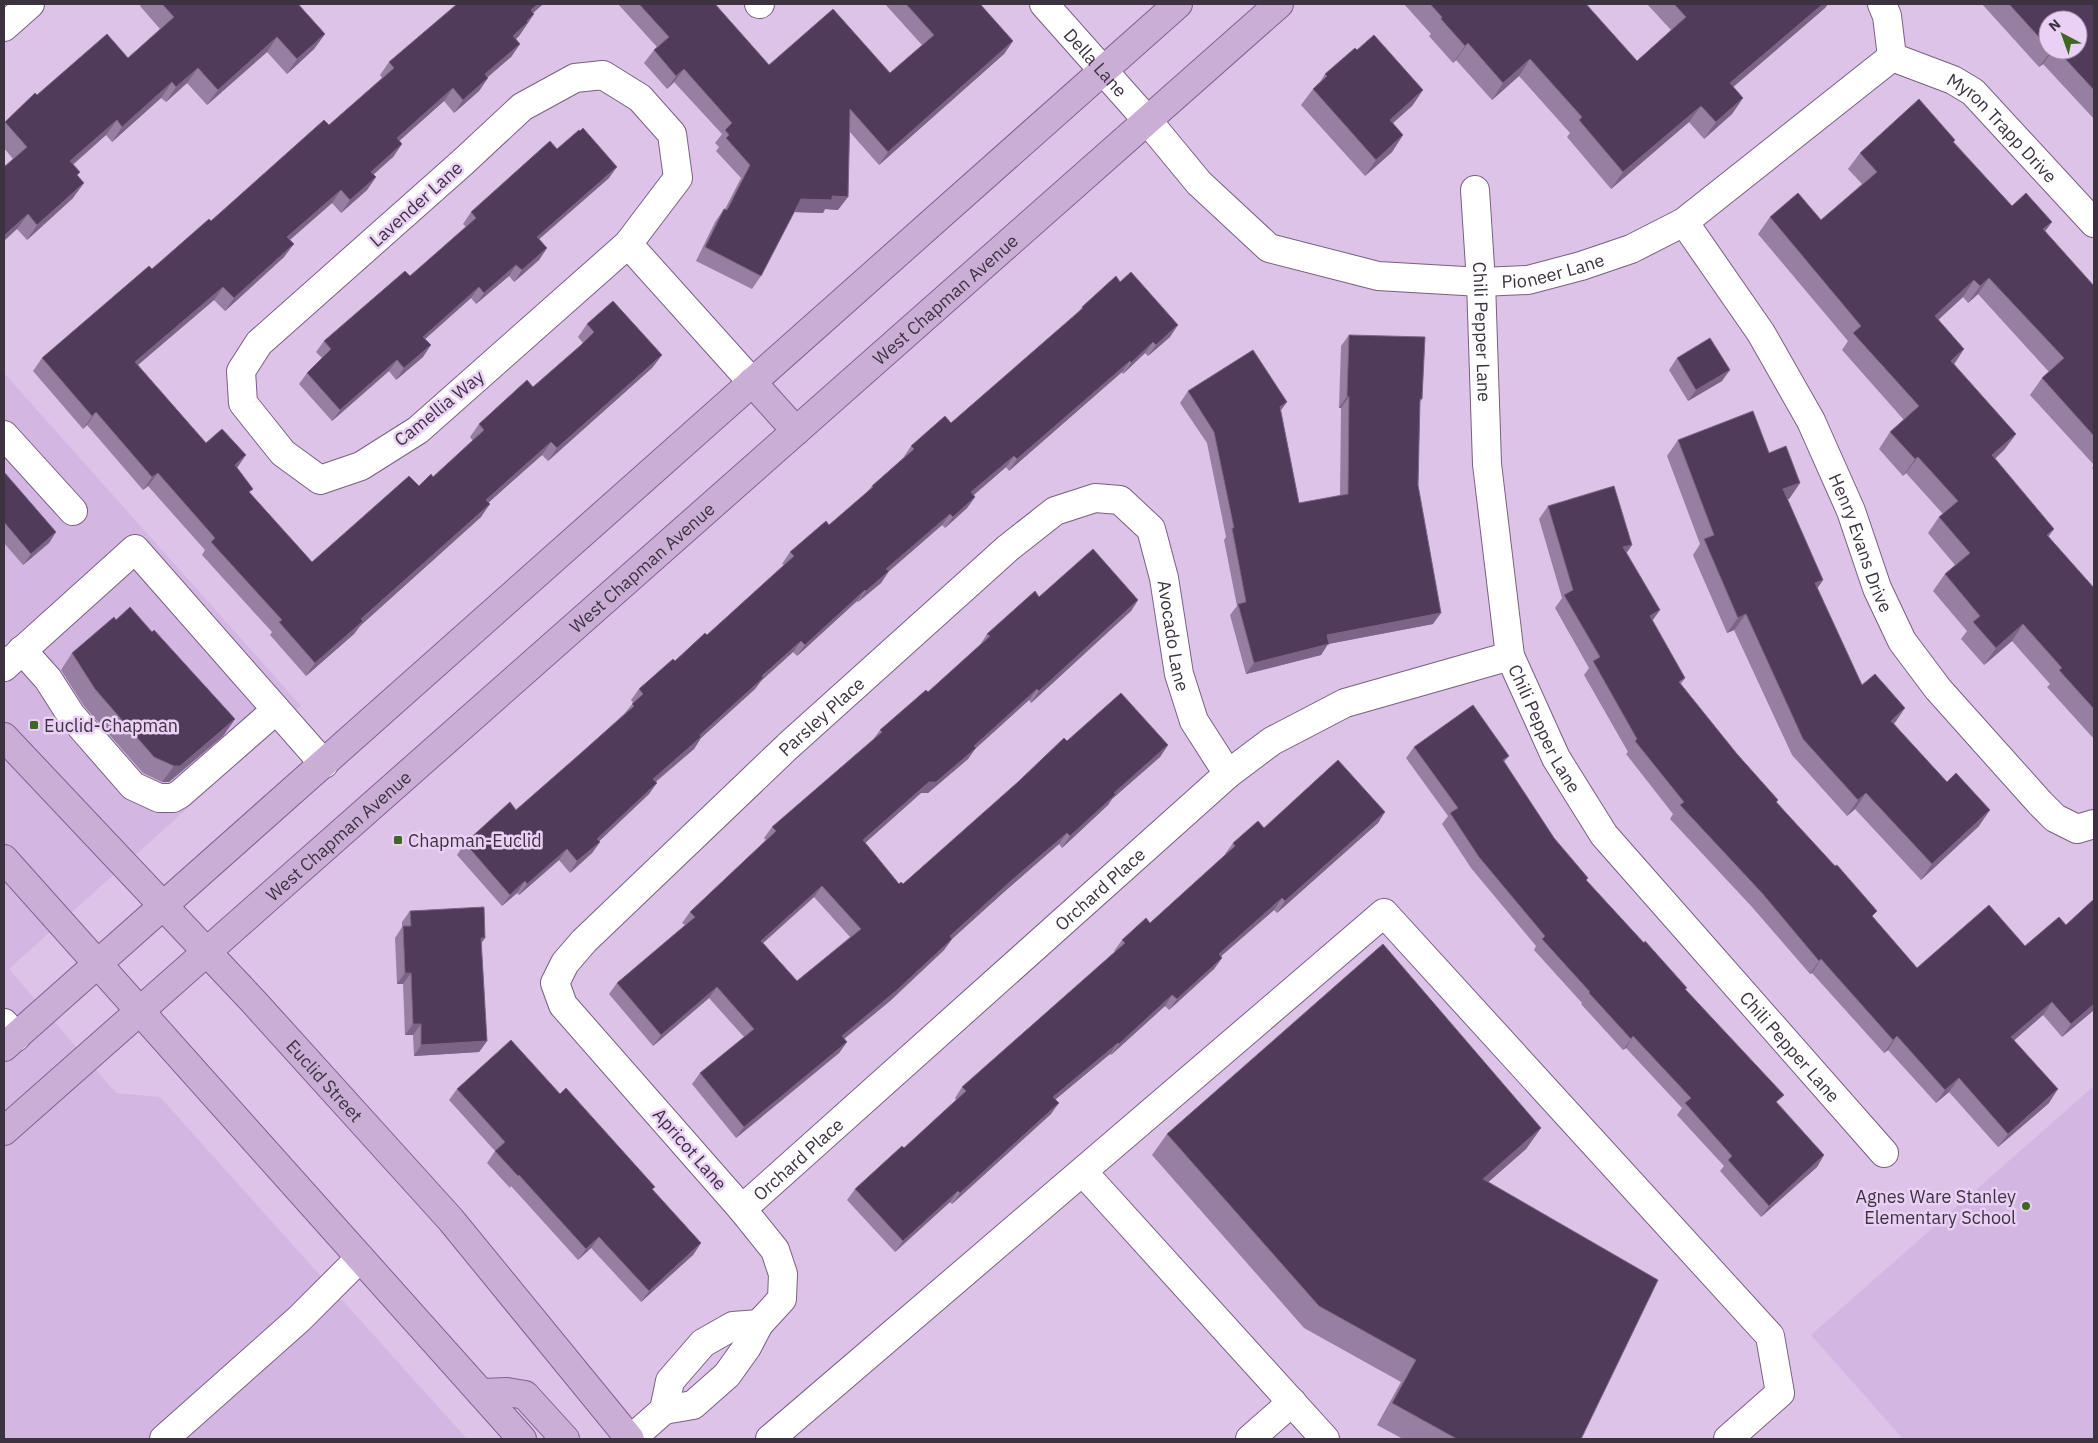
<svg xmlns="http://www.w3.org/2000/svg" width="2098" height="1443" font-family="'IBM Plex Sans',sans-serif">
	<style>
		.built { fill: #d4b6e2 }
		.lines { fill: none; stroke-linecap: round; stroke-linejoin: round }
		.minor-casing { stroke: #786082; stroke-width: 30 }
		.major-casing { stroke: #826090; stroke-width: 30 }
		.minor { stroke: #fff; stroke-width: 28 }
		.major { stroke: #caaed6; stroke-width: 28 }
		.wall { fill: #977fa1; fill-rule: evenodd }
		.shaded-wall { fill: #7b6485 }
		.building { fill: #513b5a; stroke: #7b6485; fill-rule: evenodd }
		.poi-dot { fill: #3d6723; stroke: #ead0f5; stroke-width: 2 }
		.labels { text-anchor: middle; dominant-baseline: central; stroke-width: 5; stroke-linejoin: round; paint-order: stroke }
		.street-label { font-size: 18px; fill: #3c3240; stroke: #ead0f5 }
		.poi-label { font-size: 18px; fill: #3c3240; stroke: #ead0f5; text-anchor: start }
	</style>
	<rect width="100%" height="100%" fill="#ddc3e8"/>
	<path class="built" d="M4 373 301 706 9 969 116 1093 160 1097 467 1439H4Z
		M2094 1086V1439H1903L1811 1335Z"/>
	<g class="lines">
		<g class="minor-casing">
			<g id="minor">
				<path d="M759 4H760"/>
				<path id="s1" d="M1044 4 1147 120 1199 183 1269 248 1378 276 1481 282 1528 280 1581 266 1631 249 1684 222 1892 57"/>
				<path d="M1882 4 1887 16 1892 57"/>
				<path d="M4 27 30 4"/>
				<path id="s2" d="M1892 57 1953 80 1973 92 2094 223"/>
				<path d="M603 75 640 98 672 134 678 178 628 244 418 430 361 466 320 480 283 453 243 403 241 371 259 343 463 162 522 107 575 78Z"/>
				<path id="s3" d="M1475 190 1481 282 1487 464 1510 656 1556 758 1604 835 1884 1153"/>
				<path id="s4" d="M1684 222 1761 333 1811 421 1851 511 1877 588 1902 641 1938 689 2040 803 2055 818 2077 829 2094 824"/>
				<path d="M628 244 752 382"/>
				<path d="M4 435 73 511"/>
				<path d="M22 650 48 679 71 715 133 786 159 798H173L180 794 276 710"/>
				<path d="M4 667 135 549 324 764"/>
				<path d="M4 1023 16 1037"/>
				<path d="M1083 1172 1325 1439"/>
				<path id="s5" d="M742 1209 1228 774 1272 741 1345 703 1510 656"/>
				<path id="s6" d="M664 1410 693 1405 727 1375 747 1347 759 1324 782 1299 783 1274 775 1250 742 1209 563 1005 555 983 565 963 584 941 788 746 1008 548 1055 511 1095 498 1120 500 1151 529 1164 578 1179 674 1194 721 1228 774"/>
				<path d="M164 1439 299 1319 360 1258"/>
				<path d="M631 1439 664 1410 670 1381 703 1343 733 1326 759 1324"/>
				<path d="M770 1439 1384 913 1770 1336 1780 1393 1728 1439"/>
				<path d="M1250 1439 1292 1402"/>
			</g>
		</g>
		<g class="major-casing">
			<g id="major">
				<path d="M752 382 796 431"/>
				<path id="s7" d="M4 737 253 1001 451 1220 630 1439"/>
				<path d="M4 859 522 1439"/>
				<path d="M4 1047 1178 4"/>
				<path id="s8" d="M4 1131 1279 4"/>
				<path d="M481 1393 507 1392 525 1395 565 1439"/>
			</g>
		</g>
		<use href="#minor" class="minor"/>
		<use href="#major" class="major"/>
	</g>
	<path class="wall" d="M141 4H298L325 34 314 49 287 74 267 52 207 105 187 83 166 102 161 98 112 142 106 135 73 165 77 176 73 198 27 240 17 229 13 159 4 148V124L37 95 128 58 160 29 140 6Z
		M543 4 533 13 534 14 519 36 516 39 520 44 511 57 488 77 479 91 454 113 444 101 399 141 402 144 393 157 373 174 376 177 367 190 341 213 332 203 290 240 284 257 225 311 214 300 138 365 206 443 237 468 250 493 312 562 433 477 473 441 470 437 479 424 533 387 583 343 578 337 587 324 662 355 652 368 548 461 542 455 488 502 481 517 360 626 354 634 306 676 270 635 272 632 202 555 205 550 148 486 143 490 87 425 83 429 33 371 42 358 329 125 382 78 380 75 389 62Z
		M618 4H715L769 65 890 73 922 45 885 4H980L1013 41 1004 54 879 165 849 131 838 210 825 209 823 213 794 212 761 276 752 289 696 261 715 222 724 209H725L741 178 716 151 719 147 715 143 722 134 674 82 667 89 644 63 654 50 657 47Z
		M1404 4H1586L1637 61 1671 30 1647 4H1828L1825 8 1733 87 1743 98 1732 114 1704 139 1689 122 1611 189 1567 137 1570 133 1519 76 1492 100 1456 60 1453 63 1429 36 1431 34Z
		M1982 4H2094V119L2043 64 2039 67ZM2048 20 2078 50H2048Z
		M1325 74 1423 90 1412 106 1393 123 1403 135 1392 152 1365 176 1301 105 1313 89 1320 82Z
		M1955 140 1954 142 2012 206 2052 222 2045 231 2094 286V470L2092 468 2094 465 2030 395 2042 378 2049 372 1978 294 1968 303 1963 297 1938 320 1954 364 2016 434 2004 450 1995 459 2048 537 2094 588V739L2047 687 2050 684 2012 641 1984 665 1961 639 1967 631 1933 591 1945 574 1955 565 1928 533 1939 517 1943 514 1906 473 1903 476 1879 449 1890 432 1904 420 1842 350 1848 341 1758 234 1770 217 1821 220 1862 184 1848 169 1860 153Z
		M557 149 609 178 539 239 547 248 539 260 514 282 509 276 476 304 471 298 425 339 423 357 396 380 389 371 332 421 299 384 307 373 322 358 316 352 324 341 410 276 466 227 463 224 471 212Z
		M1082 307 1170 337 1148 356 1145 353 1123 374 1122 372 1009 471 1006 467 974 495 975 497 967 508 945 528 942 525 889 571 881 583 858 602 857 601 797 656 793 652 761 681 755 689 701 738 694 749 656 782 649 794 599 841 600 842 592 853 570 873 559 860 519 895 517 893 502 906 457 855 465 843 516 810 580 754 624 714 633 703 631 700 639 689 707 635 784 565 782 564 790 552 829 525 867 492 872 486 903 458 911 446 951 423 1078 313Z
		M1349 335 1422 399 1420 402 1418 485 1433 624 1328 644 1321 655 1246 674 1230 615 1237 606 1224 540 1226 537 1207 443 1180 403 1188 391 1281 412 1299 503 1340 496 1341 408H1339L1341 346Z
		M1677 358 1722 381 1688 401 1669 370Z
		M1678 440 1769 453 1800 483 1789 499H1787L1823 580 1817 588 1862 685 1979 826 1921 880 1855 809 1847 816 1792 755 1734 630 1727 633 1693 555 1700 544 1667 456Z
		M4 472 56 532 49 543 23 565 4 543Z
		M1548 506 1632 545 1626 553 1652 621 1685 678 1681 684 1737 754 1778 800 1777 802 1873 917 1917 968 2025 946 2066 925 2094 899V1010L2062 1037 2043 1015 2014 1040 2049 1103 1998 1147 1949 1092 1936 1103 1888 1050 1884 1053 1812 973 1810 974 1752 907 1670 819 1673 814 1626 754 1628 752 1584 675 1589 668 1555 608 1562 598 1539 519Z
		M1039 597 1138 600 1131 611 1031 703 1029 700 975 749 968 759 928 793H921L865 843 899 884H903L1067 741 1168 745 1160 757 1112 799 1108 805 1062 848 1059 844 1004 892 952 939 944 950 890 1001 844 1039 847 1042 839 1053 736 1138 692 1084 700 1073 744 1037 709 998 653 1046 609 994 617 983 685 925 682 923 690 912 766 840 764 838 772 827 872 741 880 730 928 692 980 645 987 634ZM814 897 850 937 797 981 763 943Z
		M116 620 152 632 235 719 223 736 169 782H162L143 773 84 706 61 670 72 653Z
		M1414 747 1509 756 1504 762 1554 838 1586 880 1685 990 1778 1103 1824 1155 1817 1167 1761 1217 1720 1171 1724 1166 1677 1115 1682 1108 1626 1048 1623 1050 1581 1004 1582 1003 1534 950 1536 946 1471 868 1442 824 1448 816 1406 758Z
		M1385 812 1378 823 1277 913 1274 910 1221 956 1222 958 1214 969 1169 1010 1165 1006 1111 1055 1110 1054 1056 1099 1051 1114 952 1204 950 1202 895 1252 847 1200 855 1189 904 1148 956 1100 955 1098 962 1087 1115 952 1114 951 1122 940 1150 923 1225 855V854L1233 843 1264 828Z
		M410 911 481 943 487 1041 479 1052 414 1056 413 1035H405L403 984H397L395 938 402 927V922Z
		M457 1089 560 1094 652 1190 701 1243 693 1255 641 1302 591 1248 578 1260 511 1186 510 1188 487 1163 495 1151 449 1100Z
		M1541 1128 1526 1149 1488 1182 1581 1439H1403L1377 1425 1401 1382 1304 1328 1152 1155 1167 1134Z"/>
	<path class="shaded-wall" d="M538 4H543L522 23 531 10Z
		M1823 4H1828L1825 8 1718 100 1730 83Z
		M534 14 519 36 504 49 513 36 527 21Z
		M325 34 314 49 287 74 297 59Z
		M277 37 267 52 207 105 218 90Z
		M1013 41 1004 54 879 165 888 152Z
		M1468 43 1456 60 1453 63 1465 46Z
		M520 44 511 57 476 87 485 74Z
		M2052 50H2053L2043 64 2039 67Z
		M1530 59 1519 76 1492 100 1503 83Z
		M198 68 187 83 166 102 176 87Z
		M684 69 674 82 667 89 676 76Z
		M488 78 479 91 454 113 463 100Z
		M172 82 161 98 112 142 122 127Z
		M453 88 444 101 388 151 397 138Z
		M1423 90 1412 106 1378 136 1390 120Z
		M1743 98 1732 114 1704 139 1716 122Z
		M1701 106 1689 122 1611 189 1623 172Z
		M117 120 106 135 59 176 70 161Z
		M1403 135 1392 152 1365 176 1376 160Z
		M402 144 393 157 362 185 371 172Z
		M617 167 609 178 529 248 537 237Z
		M376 177 367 190 341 213 350 200Z
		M84 183 73 198 27 240 37 225Z
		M341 190 332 203 278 250 287 237Z
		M832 196 848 197 838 210 825 209 823 213 791 212 801 199Z
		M28 214 17 229 4 241V236Z
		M2052 222 2040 238 2043 229Z
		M294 244 284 257 225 311 234 298Z
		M547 248 539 260 514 282 522 270Z
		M516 265 509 276 476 304 484 293Z
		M1989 278 1978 294 1968 303 1980 286Z
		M1974 280 1963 297 1924 333 1935 316Z
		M223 287 214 300 126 375 135 362Z
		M479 287 471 298 415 348 423 337Z
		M1178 325 1170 337 1148 356 1156 345Z
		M1153 342 1145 353 1123 374 1131 363Z
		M431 345 423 357 396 380 404 368Z
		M1964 349 1953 366 1951 361Z
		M662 355 652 368 548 461 557 448Z
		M397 360 389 371 332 421 340 410Z
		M1130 361 1122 372 1009 471 1017 459Z
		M1730 370 1722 381 1688 401 1696 390Z
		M1347 396 1349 397 1341 408H1339Z
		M1287 402 1279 413 1280 407Z
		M96 412 87 425 83 429 92 416Z
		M2016 434 2004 450 1980 472 1992 455Z
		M551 442 542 455 477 513 486 500Z
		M246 455 237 468 235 465Z
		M1014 456 1006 467 963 504 971 492Z
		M1918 457 1906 473 1903 476 1915 459Z
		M158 473 148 486 143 490 152 477Z
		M1800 483 1789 499 1772 505 1783 489Z
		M975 497 967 508 945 528 953 517Z
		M490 504 481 517 360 626 354 634 306 676 315 663 361 619Z
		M950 514 942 525 879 580 886 569Z
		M2054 529 2042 545 2047 535Z
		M56 532 49 543 23 565 31 554Z
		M1632 545 1623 558V547Z
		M889 571 881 583 858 602 866 591Z
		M1823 580 1812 596 1815 583Z
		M865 590 857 601 797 656 805 645Z
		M1138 600 1131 611 1031 703 1039 691Z
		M1660 610 1650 624V616Z
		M1441 613 1433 624 1328 644 1321 655 1246 674 1254 663 1327 635Z
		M1746 614 1734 630 1727 633 1738 618Z
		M2023 624 2012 641 1984 665 1996 648Z
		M801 641 793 652 761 681 755 689 701 738 694 749 645 790 653 779Z
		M1037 689 1029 700 975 749 968 759 928 793H921L855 852 863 840 929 782 974 746Z
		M1905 708 1894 724 1880 736 1891 721Z
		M235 719 223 736 169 782H162L174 766Z
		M1168 745 1160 757 1112 799 1108 805 1062 848 1070 836 1114 793Z
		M657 783 649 794 590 850 597 839Z
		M1866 793 1855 809 1847 816 1858 800Z
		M1990 810 1979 826 1921 880 1932 864Z
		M1385 812 1378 823 1277 913 1285 901Z
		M1067 833 1059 844 1004 892 942 948 950 936 1012 880Z
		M600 842 592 853 570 873 577 861Z
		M567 849 559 860 519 895 527 884Z
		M525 881 517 893 502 906 510 895Z
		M822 886 814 897 753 952 761 941Z
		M1282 898 1274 910 1211 965 1219 954Z
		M481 938H485L477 949Z
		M952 939 944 950 890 1001 834 1047 842 1036Z
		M1222 958 1214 969 1169 1010 1177 999Z
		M1821 959 1812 973 1810 974 1819 961Z
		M405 973H411L403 984H397Z
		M717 987 709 998 653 1046 661 1035Z
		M1172 995 1165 1006 1111 1055 1119 1044Z
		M2052 1002 2043 1015 2002 1051 2011 1037Z
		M2094 1004V1010L2062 1037 2071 1024Z
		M413 1024H421L413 1035H405Z
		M1633 1036 1626 1048 1623 1050 1631 1039Z
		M1897 1036 1888 1050 1884 1053 1893 1040Z
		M487 1041 479 1052 414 1056 421 1045Z
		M847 1042 839 1053 736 1138 744 1127Z
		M1118 1043 1110 1054 1045 1108 1053 1097Z
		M1959 1078 1949 1092 1936 1103 1945 1090Z
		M2058 1089 2049 1103 1998 1147 2008 1134Z
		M1059 1103 1051 1114 952 1204 960 1193Z
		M1541 1128 1526 1149 1468 1200 1483 1179Z
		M1824 1155 1817 1167 1761 1217 1769 1206Z
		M958 1191 950 1202 895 1252 903 1241Z
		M599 1237 591 1248 578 1260 586 1249Z
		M701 1243 693 1255 641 1302 649 1291Z"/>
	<path class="building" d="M162 4H298L325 34 297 59 277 37 218 90 198 68 176 87 172 82 122 127 117 120 70 161 80 172 77 175 84 183 37 225 28 214 4 236V167L27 147 5 122 35 93 37 95 107 34 128 58 174 17Z
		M457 4H538L531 10 534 14 527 21 528 22 513 36 520 44 485 74 488 78 463 100 453 88 397 138 402 144 371 172 376 177 350 200 341 190 287 237 294 244 234 298 223 287 135 362 206 443 222 429 246 455 235 465 253 489 249 492 312 562 409 476 419 486 431 474 433 477 484 430 479 424 527 380 533 387 580 346 594 332 587 324 613 301 662 355 557 448 551 442 486 500 490 504 361 619 363 621 315 663 279 622 282 620 211 542 215 538 158 473 152 477 96 412 92 416 42 358 149 266 152 269 209 219 211 221 324 120 329 125 394 68 389 62Z
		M639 4H715L769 65 833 9 890 73 934 35 906 4H980L1013 41 888 152 850 109 848 197 832 196V200L801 199 761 276 705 247 724 209 727 210 750 165 726 138 729 135 725 130 732 123 684 69 676 76 654 50 669 37Z
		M1430 4H1586L1637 61 1686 17 1674 4H1823L1730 83 1743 98 1716 122 1701 106 1623 172 1579 120 1582 117 1530 59 1503 83 1468 43 1465 46 1441 19 1442 17Z
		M2009 4H2094V90L2057 50H2078V20H2048V47Z
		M1374 35 1423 90 1390 120 1403 135 1376 160 1313 89 1327 76 1325 74 1355 48 1357 50Z
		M1919 99 1955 140 1953 142 2012 206 2026 193 2052 222 2043 229 2094 286V436L2042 378 2064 358 1989 278 1980 286 1974 280 1935 316 1964 349 1951 361 2016 434 1992 455 2054 529 2047 535 2094 588V709L2059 670 2062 668 2023 624 1996 648 1973 622 1980 616 1945 574 1970 553 1939 517 1958 501 1918 457 1915 459 1890 432 1919 406 1853 333 1861 326 1770 217 1798 193 1821 220 1877 172 1860 153Z
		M583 128 617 167 537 237 547 248 522 270 516 265 484 293 479 287 423 337 431 345 404 368 397 360 340 410 307 373 331 349 324 341 405 271 410 276 476 218 471 212 550 141 557 149 579 130 580 131Z
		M1131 272 1178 325 1156 345 1153 342 1131 363 1130 361 1017 459 1014 456 971 492 975 497 953 517 950 514 886 569 889 571 866 591 865 590 805 645 801 641 762 676 763 678 700 735 701 737 653 779 657 783 597 839 600 842 577 861 567 849 527 884 525 881 510 895 465 843 510 802 516 810 580 754 634 706 632 704 643 694 639 689 673 659 675 661 705 633 707 635 794 556 790 552 826 521 829 525 873 487 872 486 914 449 911 446 945 416 951 423 1083 308 1082 307 1116 276 1120 282Z
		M1349 335 1425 337 1422 399H1420L1418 485 1441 613 1327 635 1329 644 1254 663 1238 604 1246 602 1232 528H1234L1214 432 1188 391 1253 350 1287 402 1280 407 1299 503 1348 494 1349 397 1347 396Z
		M1710 338 1730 370 1696 390 1677 358Z
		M1753 411 1769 453 1786 446 1800 483 1783 489 1823 580 1815 583 1862 685 1875 674 1905 708 1891 721 1947 782 1956 773 1990 810 1932 864 1866 793 1858 800 1803 739 1746 614 1738 618 1704 539 1714 535 1678 440Z
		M4 472 56 532 31 554 4 522Z
		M1614 486 1632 545 1623 547 1660 610 1650 616 1685 678 1679 682 1737 754 1778 800 1776 802 1835 866 1837 865 1877 911 1872 916 1917 968 1989 905 2025 946 2059 917 2066 925 2094 899V1004L2071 1024 2052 1002 2011 1037 2058 1089 2008 1134 1959 1078 1945 1090 1897 1036 1893 1040 1821 959 1819 961 1762 893 1680 805 1684 802 1635 741 1637 739 1593 661 1600 657 1564 595 1573 590 1548 506Z
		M1093 549 1138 600 1039 691 1037 689 974 746 976 748 936 782H929L863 840 899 884 901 882 903 884 1019 781 1064 738 1067 741 1121 693 1168 745 1114 793 1116 794 1070 836 1067 833 1012 880 950 936 952 939 897 990 842 1036 847 1042 744 1127 700 1073 754 1029 717 987 661 1035 617 983 695 917 690 912 776 831 772 827 882 732 880 730 926 690 928 692 990 636 987 634 1035 591 1039 597ZM822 886 861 929 797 981 761 941Z
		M130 607 152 632 154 630 235 719 180 766H174L154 757 95 689 72 653 114 617 116 620Z
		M1473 705 1509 756 1503 760 1554 838 1588 878 1586 880 1644 943 1645 941 1687 988 1685 989 1784 1095 1776 1102 1824 1155 1769 1206 1728 1160 1732 1156 1685 1103 1691 1098 1633 1036 1631 1039 1589 993 1590 992 1542 939 1545 936 1479 857 1450 813 1458 808 1414 747Z
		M1338 760 1385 812 1285 901 1282 898 1219 954 1222 958 1177 999 1172 995 1119 1044 1118 1043 1053 1097 1059 1103 960 1193 958 1191 903 1241 855 1189 902 1146 904 1148 966 1091 962 1087 1125 943 1122 940 1146 918 1150 923 1235 846 1233 843 1258 821 1264 828Z
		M484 907 485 938H481L487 1041 421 1045V1024H413L411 973H405L403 926H411L410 911Z
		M1383 944 1541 1128 1483 1179 1658 1280 1581 1439H1457L1392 1403 1416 1360 1319 1306 1167 1134Z
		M511 1040 560 1094 566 1088 655 1187 652 1189 701 1243 649 1291 599 1237 586 1249 519 1175 518 1176 495 1151 505 1142 457 1089Z"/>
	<g class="poi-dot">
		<rect x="29" y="720" width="10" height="10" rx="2.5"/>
		<rect x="393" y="835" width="10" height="10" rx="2.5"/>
		<circle cx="2026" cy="1206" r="5"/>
	</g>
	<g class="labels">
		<g class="street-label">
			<text stroke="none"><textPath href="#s1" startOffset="78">Della Lane</textPath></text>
			<text stroke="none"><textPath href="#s2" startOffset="134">Myron Trapp Drive</textPath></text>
			<text transform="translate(416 204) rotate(-42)">Lavender Lane</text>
			<text stroke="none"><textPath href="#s1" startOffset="621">Pioneer Lane</textPath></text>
			<text stroke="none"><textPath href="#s8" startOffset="1256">West Chapman Avenue</textPath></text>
			<text stroke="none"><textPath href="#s3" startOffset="142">Chili Pepper Lane</textPath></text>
			<text transform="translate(439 408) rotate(-39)">Camellia Way</text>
			<text stroke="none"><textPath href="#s4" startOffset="368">Henry Evans Drive</textPath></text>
			<text stroke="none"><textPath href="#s8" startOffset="851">West Chapman Avenue</textPath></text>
			<text stroke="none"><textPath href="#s6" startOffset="1475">Avocado Lane</textPath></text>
			<text stroke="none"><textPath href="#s6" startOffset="945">Parsley Place</textPath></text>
			<text stroke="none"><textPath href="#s3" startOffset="548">Chili Pepper Lane</textPath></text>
			<text stroke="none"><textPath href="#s8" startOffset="446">West Chapman Avenue</textPath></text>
			<text stroke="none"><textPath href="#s5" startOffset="480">Orchard Place</textPath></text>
			<text stroke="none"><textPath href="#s3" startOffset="952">Chili Pepper Lane</textPath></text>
			<text stroke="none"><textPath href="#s7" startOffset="470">Euclid Street</textPath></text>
			<text transform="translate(690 1149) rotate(49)">Apricot Lane</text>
			<text stroke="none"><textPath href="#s5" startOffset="75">Orchard Place</textPath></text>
		</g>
		<g class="poi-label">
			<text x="44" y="725">Euclid-Chapman</text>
			<text x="408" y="840">Chapman-Euclid</text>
			<text x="2016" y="1196" text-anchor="end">Agnes Ware Stanley<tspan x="2016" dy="21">Elementary School</tspan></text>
		</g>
	</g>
	<rect width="2098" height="1443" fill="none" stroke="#3c3240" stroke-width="10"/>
	<g transform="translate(2063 35) rotate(319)"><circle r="24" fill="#ead0f5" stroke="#a491ad"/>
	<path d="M0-4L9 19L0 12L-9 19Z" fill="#3d6723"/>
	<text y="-8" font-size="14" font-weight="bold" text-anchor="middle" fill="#3c3240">N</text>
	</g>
</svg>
